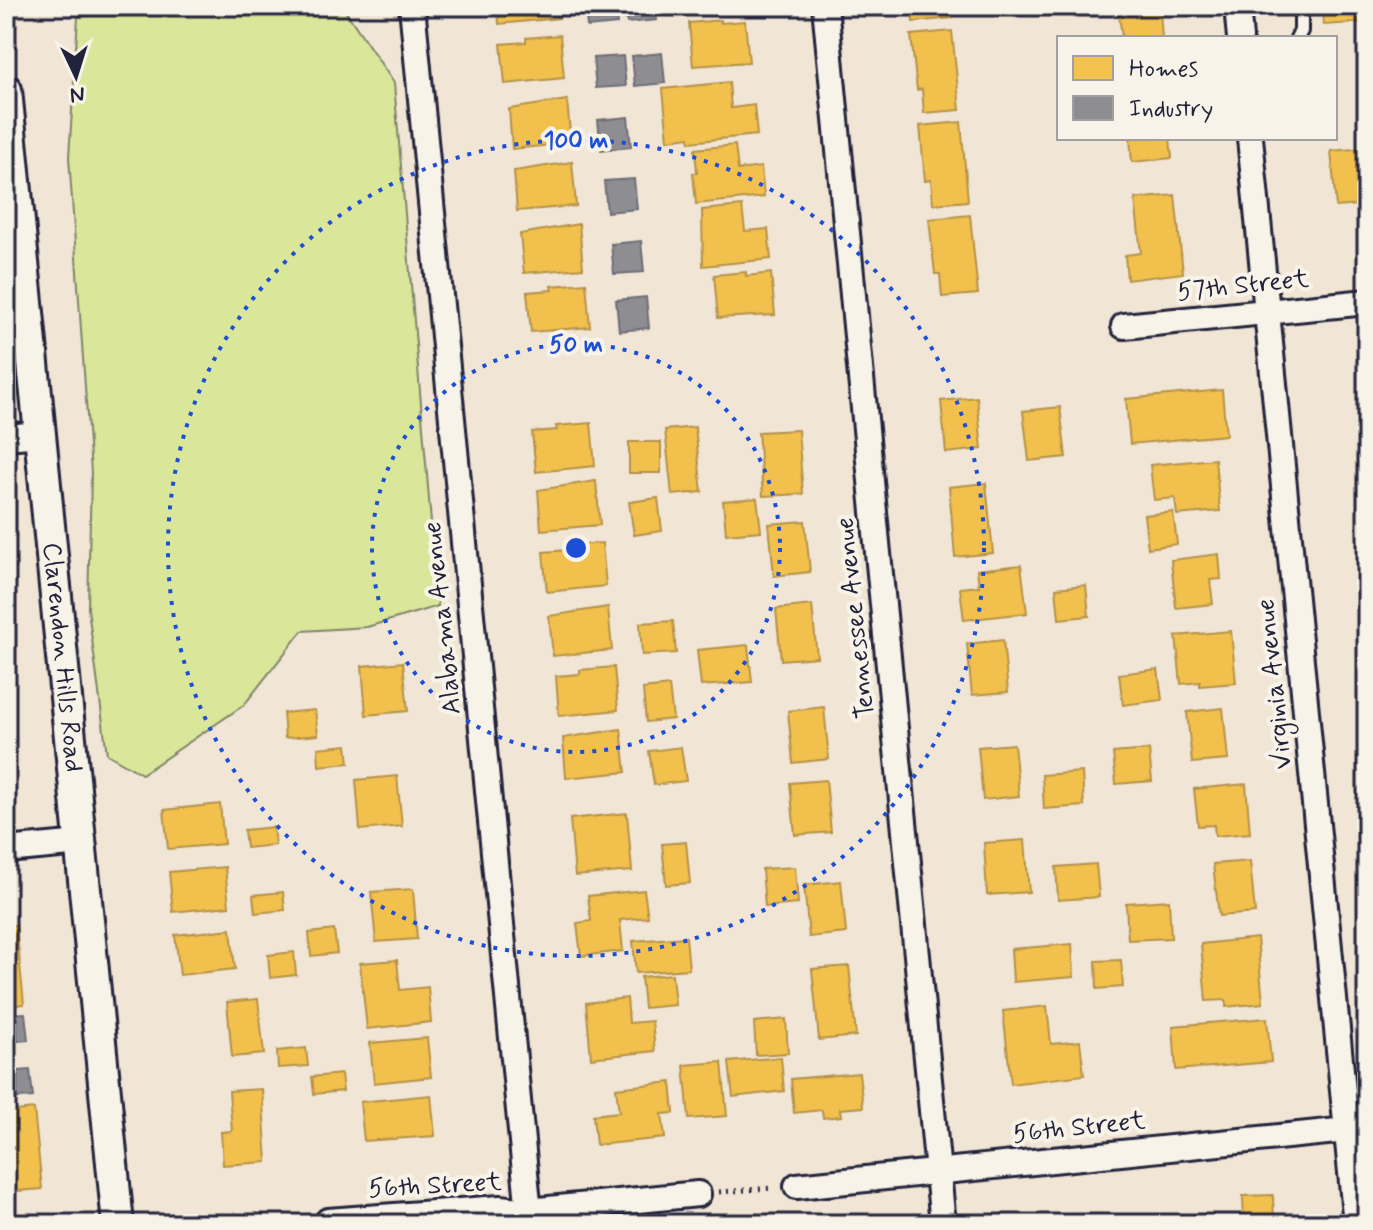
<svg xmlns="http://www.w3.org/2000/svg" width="1373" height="1230" font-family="Mynerve,sans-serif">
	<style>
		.green { fill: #dae699; stroke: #7e846a; stroke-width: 2 }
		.homes { fill: #f2c14e; stroke: #b49148; stroke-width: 2 }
		.industry { fill: #8d8d92; stroke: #6d6d78; stroke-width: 2 }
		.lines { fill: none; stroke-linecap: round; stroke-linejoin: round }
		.service-casing { stroke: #22223b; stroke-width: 18 }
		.minor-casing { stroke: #22223b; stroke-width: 30 }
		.tertiary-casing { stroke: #22223b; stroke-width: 36 }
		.path { stroke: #22223b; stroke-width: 5; stroke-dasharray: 2 6; stroke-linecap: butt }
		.service { stroke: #f7f3e8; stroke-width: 12 }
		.minor { stroke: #f7f3e8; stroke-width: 24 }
		.tertiary { stroke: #f7f3e8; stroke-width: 30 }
		.ring { fill: none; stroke: #1d4ed8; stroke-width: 4; stroke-dasharray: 4 8 }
		.labels { text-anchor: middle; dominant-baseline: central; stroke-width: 8; stroke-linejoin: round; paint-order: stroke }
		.street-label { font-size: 26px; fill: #22223b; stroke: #f7f3e8 }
		.centre { fill: #1d4ed8; stroke: #f7f3e8; stroke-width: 4 }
		.ring-label { font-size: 24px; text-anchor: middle; font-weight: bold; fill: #1d4ed8; stroke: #f7f3e8; stroke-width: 8; stroke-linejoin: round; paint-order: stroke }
	</style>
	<rect width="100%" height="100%" fill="#f1e5d5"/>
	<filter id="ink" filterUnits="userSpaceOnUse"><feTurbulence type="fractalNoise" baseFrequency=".0125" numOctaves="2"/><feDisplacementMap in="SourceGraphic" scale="16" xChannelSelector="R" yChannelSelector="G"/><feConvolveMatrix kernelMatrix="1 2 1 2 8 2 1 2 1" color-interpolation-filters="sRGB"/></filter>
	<g filter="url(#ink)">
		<path class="green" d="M165 6H342L394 83 438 606 367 627 302 631 244 705 142 774 107 754 88 609 91 473 69 157 78 17Z"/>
		<path class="homes" d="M498 6H557L559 18 499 24Z
			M912 6H952L953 18 913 22Z
			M1322 6H1367V22L1324 25Z
			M1160 11 1162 38H1122L1119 15Z
			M721 20V23L745 21 749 62 693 66 689 23Z
			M952 31 960 110 924 113 922 89 917 90 911 35Z
			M560 35 564 78 505 84 501 44 526 42V38Z
			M729 82 731 108 754 105 757 135 690 142 689 137 668 140 663 89Z
			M567 100 571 143 512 149 509 109Z
			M961 122 968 201 933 204 931 180 925 181 920 126Z
			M1130 138H1170L1172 158 1132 162Z
			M735 145 738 170 761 167 764 197 696 204 693 173H697L695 149Z
			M1367 148V225L1361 226 1359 205 1336 207 1331 151Z
			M572 162 576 206 517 211 514 171Z
			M1175 195 1183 273 1127 280 1125 255 1141 253 1135 199Z
			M742 206 745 231 768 229 771 259 703 266 702 210Z
			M970 215 978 294 942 297 940 274H935L929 219Z
			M579 224 583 268 524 273 520 234Z
			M746 272V276L771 273 775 315 718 318 714 275Z
			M586 283 590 327 531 332 527 292 552 290 551 286Z
			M1367 367V435L1361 368Z
			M1222 390 1226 435 1130 444 1126 399Z
			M977 397 982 449 946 453 941 401Z
			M1060 407 1066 457 1029 461 1023 411Z
			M591 423 595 466 536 472 532 432 557 430 556 426Z
			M695 427 702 492 672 495 665 430Z
			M798 430 803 494 763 496 758 432Z
			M629 442H661V473H629Z
			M1215 459 1220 511 1177 515 1175 498 1154 500 1150 465Z
			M596 481 600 525 541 530 538 490Z
			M986 483 993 553 955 557 949 487Z
			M658 498 662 531 634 535 629 502Z
			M757 498 761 531 726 534 723 501Z
			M1173 512 1177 544 1148 548 1144 515Z
			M805 521 810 572 774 576 769 524Z
			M602 543 606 586 547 592 543 552 568 550 567 546Z
			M1219 554 1221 579 1210 580 1213 604 1176 608 1171 560Z
			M1021 565 1027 613 964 620 960 588 979 586 977 570Z
			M1086 585 1089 616 1059 619 1056 588Z
			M812 605 817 657 781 660 776 609Z
			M608 607 612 650 553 656 549 616Z
			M673 621 676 653 642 655 640 623Z
			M1231 631 1236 683 1200 686V682L1181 684 1176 636Z
			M1003 640 1008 692 972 695 967 644Z
			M748 645 752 682 701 686 697 650Z
			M403 662 408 711 366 715 362 666Z
			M614 667 618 710 559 716 556 676 580 674V670Z
			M1158 669 1162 700 1123 705 1119 674Z
			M669 686 673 719 646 722 643 689Z
			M824 707 829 759 793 763 788 711Z
			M1223 708 1228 760 1192 763 1187 712Z
			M315 710 318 735 285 738 283 713Z
			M621 729 626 772 566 778 563 738Z
			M1014 744 1019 796 983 800 978 747Z
			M347 745 349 763 319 766 318 748Z
			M681 747 686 781 654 785 649 751Z
			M1149 750 1152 781 1116 784 1113 753Z
			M1082 772 1084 806 1044 809 1042 775Z
			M397 776 402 826 360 830 356 780Z
			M826 780 831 832 795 835 790 783Z
			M1246 784 1250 833 1215 836 1214 825 1198 826 1194 789Z
			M220 804 224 844 168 849 164 810Z
			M627 813 632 871 575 876 570 819Z
			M273 827 275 845 246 848 244 830Z
			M1025 840 1029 892 987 895 984 843Z
			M686 842 690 883 666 885 662 844Z
			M1250 861 1255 913 1219 916 1213 864Z
			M1096 864 1099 897 1058 900 1056 867Z
			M225 867 229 906 173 912 169 872Z
			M795 867 798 904 765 907 762 869Z
			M841 881 846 933 809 937 804 885Z
			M413 889 417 939 376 942 371 892Z
			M644 890 648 917 620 920 623 951 581 956 577 923 591 921 588 896Z
			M283 892 285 910 255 913 253 895Z
			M1169 900 1171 938 1128 940 1126 903Z
			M16 925 24 1004 6 1006V926Z
			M231 929 235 969 180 975 175 935Z
			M334 930 337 953 311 956 309 933Z
			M686 937 689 969 636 973 633 941Z
			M1257 938 1263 1003 1226 1007V1000L1206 1001 1201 944Z
			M1072 944 1074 977 1013 982 1011 949Z
			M294 952 296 975 270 978 268 955Z
			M397 960 400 990 428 987 431 1022 367 1029 360 963Z
			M1121 960 1123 987 1097 989 1096 961Z
			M849 966 856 1036 819 1040 812 969Z
			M672 974 675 1005 644 1008 641 977Z
			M627 998 629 1023 652 1021 655 1051 591 1058 586 1003Z
			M258 999 264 1054 232 1057 227 1002Z
			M1047 1006 1051 1044 1080 1041 1084 1075 1011 1084 1003 1011Z
			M1267 1018 1271 1062 1176 1070 1173 1026Z
			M786 1019 788 1053 756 1055 754 1022Z
			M427 1038 431 1077 374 1083 370 1043Z
			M306 1048 308 1066 278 1068 277 1051Z
			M781 1057 784 1091 733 1097 729 1062Z
			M722 1062 727 1116 689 1119 684 1065Z
			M859 1073 863 1107 840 1109 841 1116 823 1118 822 1110 794 1113 791 1079Z
			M341 1074 343 1091 314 1094 312 1077Z
			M671 1082 674 1113 662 1114 665 1138 596 1145 593 1115 619 1112 616 1088Z
			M262 1089 267 1162 223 1165 221 1132 232 1131 229 1091Z
			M431 1095 435 1136 364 1141 360 1102Z
			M34 1109 42 1189 6 1192V1112Z
			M1273 1195 1274 1224H1244L1243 1196Z"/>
		<path class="industry" d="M585 6H615L617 24 587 27Z
			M625 6H655L657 20 627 23Z
			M662 53 665 83 635 86 632 56Z
			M623 56 626 86 596 88 593 58Z
			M628 117 631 147 601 150 598 120Z
			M634 179 637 209 607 212 604 181Z
			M641 241 644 272 614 274 611 244Z
			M646 297 649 328 619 331 616 300Z
			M25 1013 28 1040 6 1042V1014Z
			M30 1070 33 1097 6 1099V1072Z"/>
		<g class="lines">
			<g class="service-casing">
				<path id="service" d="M1297 38 1301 31V6"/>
			</g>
			<g class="minor-casing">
				<path id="minor" d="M412 6 530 1224
					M825 6 943 1224
					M1237 6 1240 38
					M1250 138 1356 1224
					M1124 326 1367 302
					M6 437 40 434
					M6 850 81 843
					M797 1186 1367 1128
					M328 1221 500 1208 529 1211 698 1194"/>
			</g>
			<g class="tertiary-casing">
				<g id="tertiary">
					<path id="s1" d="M6 90 118 1224"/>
				</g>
			</g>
			<path class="path" d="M719 1192 773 1188
				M271 1224 306 1222"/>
			<use href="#service" class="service"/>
			<use href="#minor" class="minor"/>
			<use href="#tertiary" class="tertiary"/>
		</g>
	</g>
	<g class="ring">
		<circle cx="576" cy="548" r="204"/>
		<circle cx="576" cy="548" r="408"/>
	</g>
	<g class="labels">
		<g class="street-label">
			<text transform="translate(1243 286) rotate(-6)">57th Street</text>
			<text transform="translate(443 618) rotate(-96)">Alabama Avenue</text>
			<text transform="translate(856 618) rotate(-96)">Tennessee Avenue</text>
			<text stroke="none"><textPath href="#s1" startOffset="570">Clarendon Hills Road</textPath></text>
			<text transform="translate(1275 684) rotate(-96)">Virginia Avenue</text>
			<text transform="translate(1079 1128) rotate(-6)">56th Street</text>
			<text transform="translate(435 1186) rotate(-3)">56th Street</text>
		</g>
	</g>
	<circle cx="576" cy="548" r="12" class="centre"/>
	<g class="ring-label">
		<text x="576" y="148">100 m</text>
		<text x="576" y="352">50 m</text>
	</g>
	<rect width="1373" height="1230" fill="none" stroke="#f7f3e8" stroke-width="32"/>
	<rect x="16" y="16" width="1341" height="1198" fill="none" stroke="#22223b" stroke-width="3" filter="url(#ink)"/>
	<rect x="1057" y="36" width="280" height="104" fill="#f7f3e8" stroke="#a29fa3" stroke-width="2"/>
	<rect x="1073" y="56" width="40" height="24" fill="#f2c14e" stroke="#a29fa3" stroke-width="2"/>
	<text x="1129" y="76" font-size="24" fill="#22223b">Homes</text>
	<rect x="1073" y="96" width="40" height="24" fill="#8d8d92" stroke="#a29fa3" stroke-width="2"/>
	<text x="1129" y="116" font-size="24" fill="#22223b">Industry</text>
	<g transform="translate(76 76) rotate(176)" stroke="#f7f3e8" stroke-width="6" paint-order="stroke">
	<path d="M0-6L14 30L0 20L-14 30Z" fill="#22223b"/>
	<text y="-12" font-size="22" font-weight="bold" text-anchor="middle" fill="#22223b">N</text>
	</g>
</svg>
